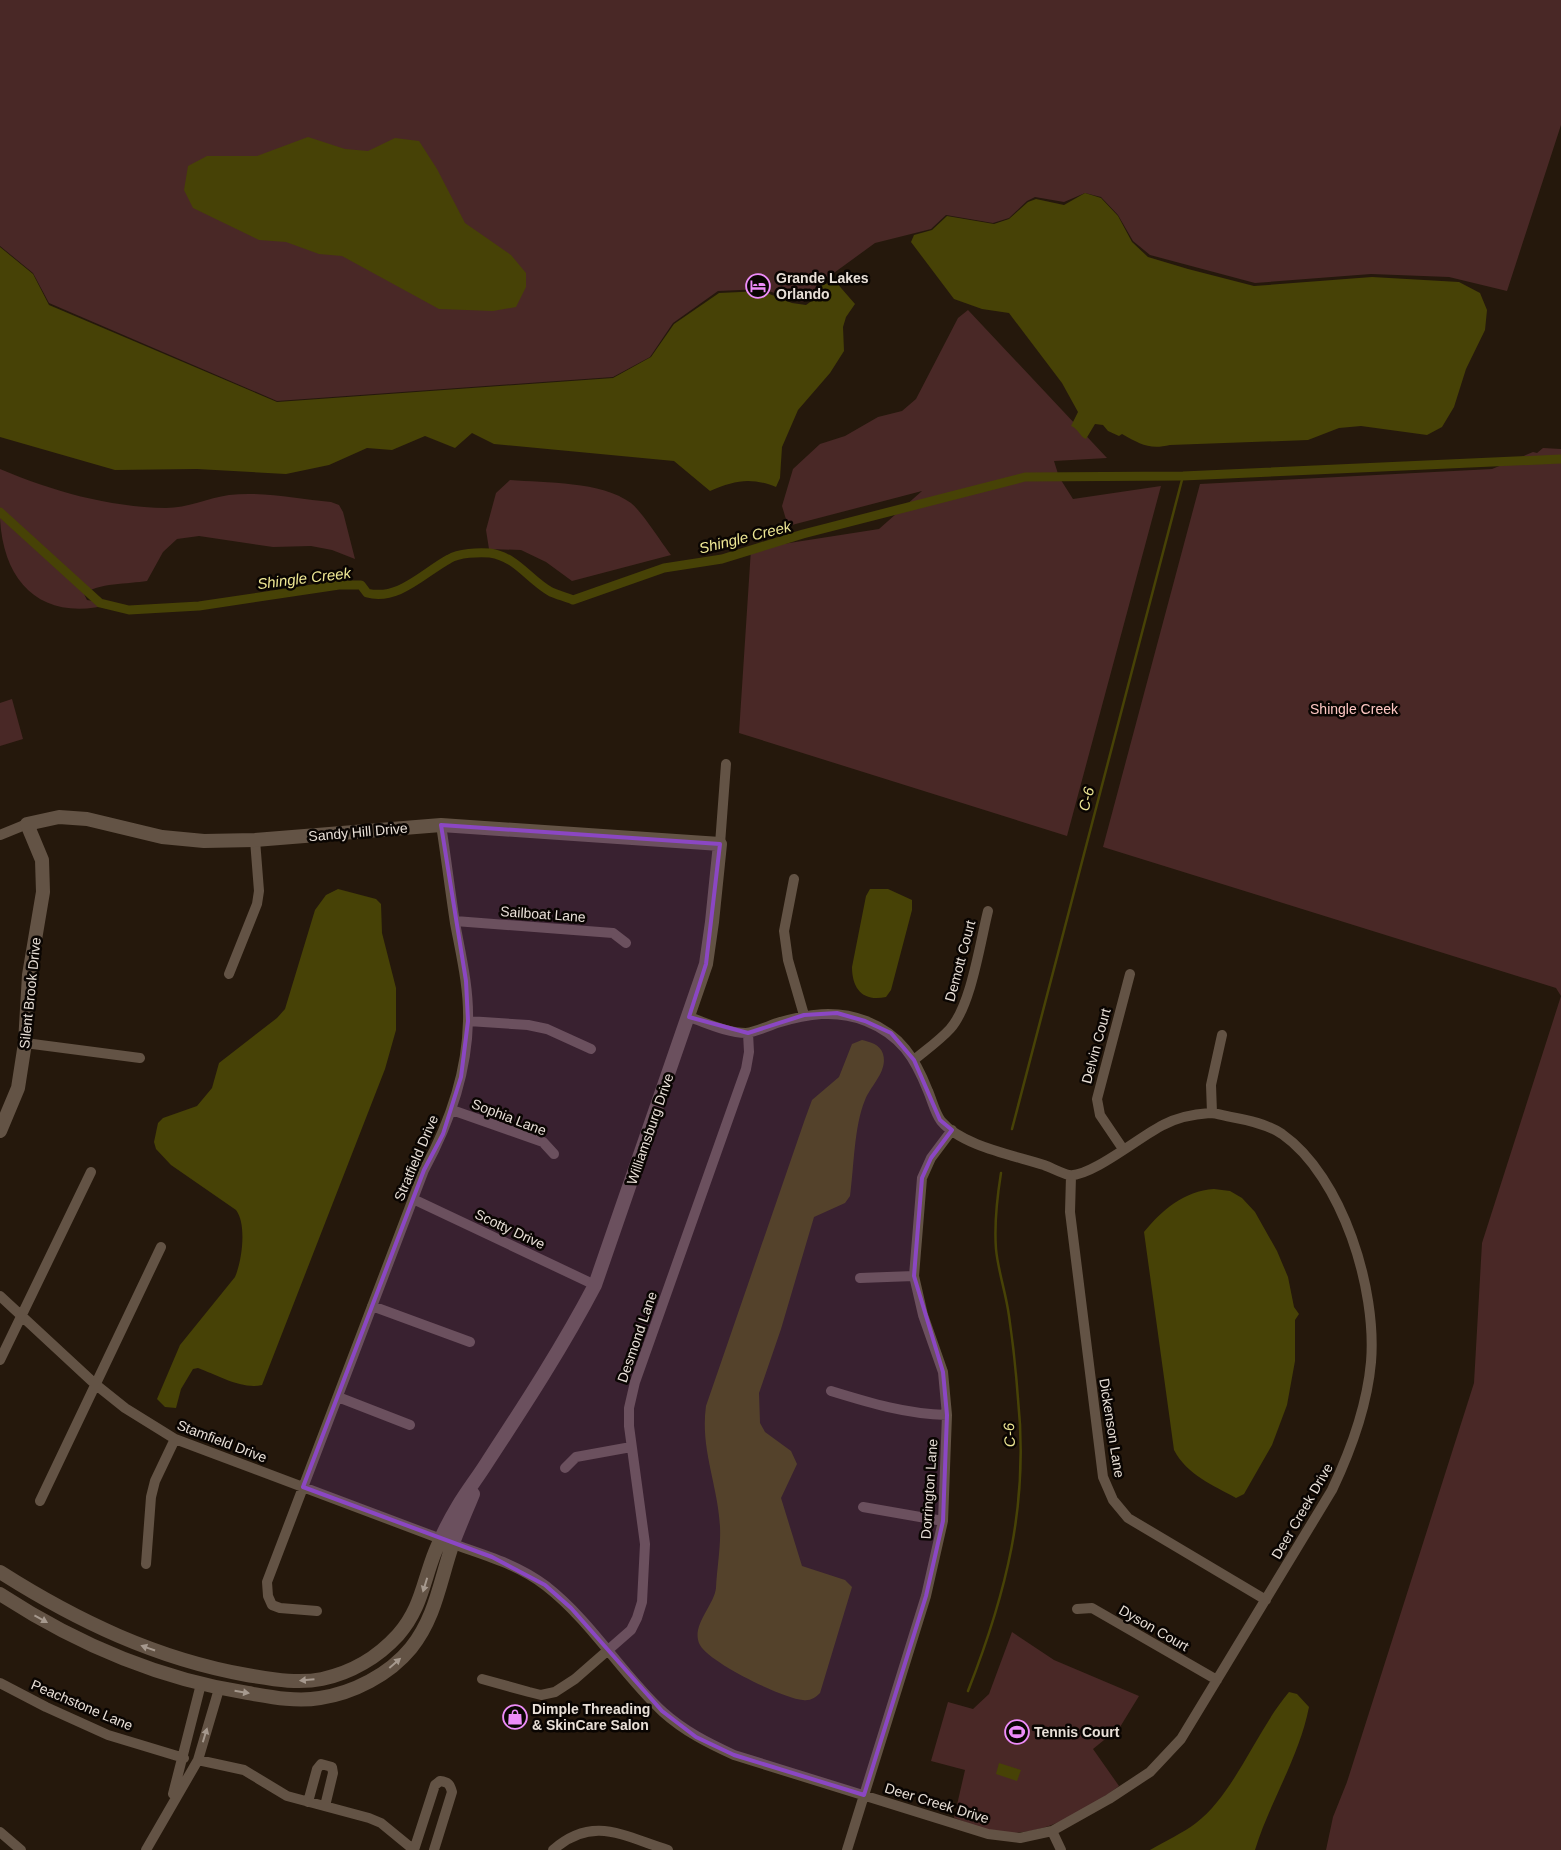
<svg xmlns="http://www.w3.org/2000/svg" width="1561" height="1850" font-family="Helvetica,sans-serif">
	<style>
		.green { fill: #492826 }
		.water { fill: #474206 }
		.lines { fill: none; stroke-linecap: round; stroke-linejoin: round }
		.stream { stroke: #474206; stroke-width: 2.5 }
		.canal { stroke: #474206; stroke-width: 9 }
		.street { stroke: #635345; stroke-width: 10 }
		.secondary { stroke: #635345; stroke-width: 14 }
		.oneway { fill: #a6998e }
		.marked { fill: #8b47c3; fill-opacity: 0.2; stroke: #8b47c3; stroke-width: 4; stroke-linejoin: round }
		.labels { text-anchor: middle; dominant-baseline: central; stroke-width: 5; stroke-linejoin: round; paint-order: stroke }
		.poi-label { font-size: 14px; font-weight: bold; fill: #e8dfd7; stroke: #0a0502; text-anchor: start }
		.park-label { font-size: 14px; fill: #ffc8c4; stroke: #0a0502 }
		.street-label { font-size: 14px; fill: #e8dfd7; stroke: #0a0502 }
		.water-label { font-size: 15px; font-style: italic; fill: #eee794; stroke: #0a0502 }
	</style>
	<rect width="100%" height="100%" fill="#25180c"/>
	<path class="green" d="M0 0H1561V125L1507 291 1449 277 1371 274 1255 283 1150 255 1133 241 1118 215 1101 197 1085 193 1064 202 1035 197 1027 201 1009 218 993 223 946 215 931 229 875 243 816 286 812 296 803 302 762 289 718 291 673 323 650 357 613 377 277 401 49 303 33 273 0 246Z
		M968 310 1107 458 1054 461 1059 477 1073 499 1161 486 1067 836 739 733 751 549 879 529 922 491 788 526 782 506 793 469 820 444 845 436 878 417 902 411 916 399 958 318Z
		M1543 448 1561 449V1850H1326L1333 1817 1347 1782 1474 1383 1482 1243 1561 996 1556 988 1103 847 1200 484 1492 469 1533 452 1537 453Z
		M0 469C52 491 108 507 166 508 187 508 208 498 229 495 262 491 299 499 331 502L339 505 343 512 355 559 332 550 311 546 273 547 199 536 177 539 163 552 147 581C129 584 97 583 84 594L87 600 112 604C45 622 4 587 0 519 0 502 0 485 0 469Z
		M510 480C546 483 601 481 631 503 643 513 661 542 671 555L572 581 546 562 521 550 489 549 486 530 496 493Z
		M12 699 23 739 0 746V703Z
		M1012 1632 1054 1660 1139 1696 1120 1727 1093 1749 1119 1786C1085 1811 1047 1835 1002 1833 987 1832 969 1823 954 1818L965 1770 931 1761 948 1702 973 1709 989 1694Z"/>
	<path class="water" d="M308 137 345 149 368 151 395 138 419 141 437 169 465 223 511 255 526 273V287L516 307 493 311 439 309 342 256 319 254 286 242 259 240 193 208 184 190 188 166 207 156H257Z
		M1085 193 1101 198 1118 216 1132 242 1148 257 1188 269 1254 286 1372 277 1459 282 1480 293 1487 310 1485 330 1466 369 1454 407 1442 427 1427 435 1361 426 1339 428 1308 440 1170 445C1149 450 1140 444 1122 434L1119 436 1108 431 1103 425 1095 424 1086 439C1079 436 1079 429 1071 426L1078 412 1062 383 1009 313 982 309 954 299 911 242 914 235 932 230 947 216 994 224 1009 219 1028 202 1036 199 1064 205Z
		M0 247 33 274 49 305 277 402 613 378 651 357 674 324 719 293 762 291 792 303 806 305 817 297 822 285 835 281 855 304 846 317 843 327 844 351 830 373 798 410 782 447 780 478 776 487C751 477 735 480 710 491L674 461 494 444 472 433 455 448 425 436 392 450 367 448 329 465 286 474 197 469 115 470 0 437Z
		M338 889 376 899 381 904 382 933 396 988V1030L385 1069 262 1385C243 1390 217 1375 198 1368L193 1369 181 1389 176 1408 165 1407 157 1399 180 1345 235 1277C242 1261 247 1224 236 1210L171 1165 156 1149 154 1142 158 1123 163 1118 197 1106 212 1088 219 1063 277 1018 285 1009 315 910 326 895Z
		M870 889H888L912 900V910L891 990 886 997C863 1002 852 989 852 967L866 896Z
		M862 1040C870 1042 880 1044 883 1054 888 1071 871 1085 865 1100 854 1126 854 1167 850 1196L845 1203 814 1217 781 1329 759 1393 760 1423 765 1432 791 1451 797 1464 781 1498 802 1566 845 1580 852 1587 820 1693C815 1698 810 1701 803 1700 782 1698 710 1663 700 1645 690 1626 714 1606 716 1588 717 1568 721 1546 720 1527 718 1485 700 1449 706 1406L805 1119 812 1100 839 1077 852 1044Z
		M1214 1189 1230 1191 1242 1198 1255 1212 1277 1251 1288 1277 1294 1307 1299 1314 1295 1320V1361L1287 1405 1272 1445 1244 1494 1236 1498C1213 1485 1187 1475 1174 1450L1144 1232C1162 1210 1184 1191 1214 1189Z
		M1289 1692 1297 1694 1309 1707C1299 1758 1270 1801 1255 1850H1150C1165 1841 1183 1833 1196 1823 1235 1793 1256 1731 1289 1692Z
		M999 1763 1021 1770 1017 1781 996 1774Z"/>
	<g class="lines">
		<path class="stream" d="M1012 1129 1183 476
			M968 1691C1006 1594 1029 1505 1018 1399 1016 1371 1013 1343 1009 1316 1006 1293 998 1271 996 1249 994 1223 997 1198 1001 1173"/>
		<path class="canal" d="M0 512 100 603 129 610 199 606 339 585H361L367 593C399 601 423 573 449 559 459 553 478 552 490 553 517 557 529 580 551 592 558 595 566 597 573 600L664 568 722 559 803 534 1025 477 1183 476 1561 459"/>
		<path class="street" d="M0 835 27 824
			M720 844 726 764
			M794 879 784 931 788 960 804 1015
			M455 921 613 933 626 943
			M229 974 257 904 259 891 255 840
			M468 1021 528 1025 547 1029 591 1049
			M25 1043 140 1058
			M914 1060C926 1050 940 1040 950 1029 971 1006 980 943 988 911
			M452 1110 543 1142 554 1154
			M1212 1113 1211 1085 1222 1035
			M1123 1149 1100 1115 1097 1099 1130 974
			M1071 1176 1070 1212 1103 1477 1113 1500 1128 1518 1266 1600
			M413 1199 595 1285
			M860 1278 914 1276
			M0 1296 95 1384 125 1408 175 1439 441 1539
			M372 1306 470 1342
			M0 1360 91 1172
			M831 1391C870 1403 906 1414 947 1415
			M338 1397 410 1425
			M565 1468 576 1457 631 1447
			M40 1501 161 1247
			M863 1507 943 1521
			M453 1544C485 1555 519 1565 546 1586 592 1622 621 1673 663 1712 684 1731 708 1743 734 1755L988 1834 1020 1838 1052 1831 1109 1799 1150 1772 1181 1739 1332 1490C1351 1450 1367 1407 1371 1362 1377 1290 1343 1177 1282 1134 1267 1124 1248 1120 1231 1117 1224 1116 1217 1113 1210 1113 1195 1114 1176 1118 1163 1125 1142 1135 1090 1178 1069 1175 1061 1173 1052 1168 1044 1165 1013 1155 962 1146 941 1121 935 1113 932 1100 928 1091 915 1058 901 1035 866 1021 836 1009 807 1014 777 1023 768 1026 756 1032 746 1033 727 1033 707 1023 689 1017
			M146 1564 151 1497 155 1481 175 1439
			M1077 1609 1092 1608 1217 1680
			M317 1611 280 1608 272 1605 268 1596 267 1582 424 1170C449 1124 467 1074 468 1021 469 988 461 955 455 923 450 890 446 857 441 825
			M482 1679 529 1692 541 1695 555 1692 575 1679 631 1630 637 1618 642 1602 645 1544 629 1426V1408L635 1382 746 1069 749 1052 748 1033
			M0 1683 46 1707 108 1735 184 1758
			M198 1760 244 1770 287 1796 369 1818 381 1823 414 1850
			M173 1794 201 1684
			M308 1802 317 1769 321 1764 332 1767 333 1773 325 1806
			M1052 1831 1061 1850
			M0 1832 21 1850
			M146 1850 198 1760 219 1689
			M414 1850 435 1785 440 1781C448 1782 450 1784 452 1792L434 1850
			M553 1850C593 1815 623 1836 668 1850
			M847 1850 926 1596 943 1521 947 1415 943 1372 923 1315 914 1276 922 1178 931 1158 952 1130"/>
		<path class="secondary" d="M0 1131 18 1088 25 1043 29 975 43 892 42 860 27 824 59 817 87 819 162 837 204 841 255 840 441 825 720 844 712 922 706 964 595 1285C563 1346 526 1403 488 1461 478 1477 467 1491 458 1506 449 1521 441 1537 435 1552 423 1582 421 1609 398 1635 378 1657 351 1673 322 1679 297 1684 272 1679 247 1675 157 1659 77 1621 0 1572
			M0 1594C75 1643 159 1679 248 1693 271 1697 296 1702 320 1698 353 1693 389 1675 411 1648 436 1617 440 1580 453 1543 459 1527 466 1511 473 1494"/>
	</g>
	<defs><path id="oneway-solid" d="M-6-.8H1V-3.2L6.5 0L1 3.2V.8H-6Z" transform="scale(1.25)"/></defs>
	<g class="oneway">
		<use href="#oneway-solid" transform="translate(425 1585) rotate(107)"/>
		<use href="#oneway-solid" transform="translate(41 1619) rotate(29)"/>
		<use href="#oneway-solid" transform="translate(148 1648) rotate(-161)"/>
		<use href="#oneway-solid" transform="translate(395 1663) rotate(-41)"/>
		<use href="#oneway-solid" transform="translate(307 1680) rotate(175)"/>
		<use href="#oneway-solid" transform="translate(242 1692) rotate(9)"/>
		<use href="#oneway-solid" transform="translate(205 1735) rotate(-73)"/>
	</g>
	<path class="marked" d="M441 825 720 844 706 964 689 1017 748 1033 804 1015 837 1013 865 1021 891 1033 914 1060 940 1120 952 1130 931 1158 922 1178 914 1276 943 1372 947 1415 943 1521 926 1596 864 1795 734 1755 696 1737 662 1711 571 1608 545 1585 492 1557 303 1487 424 1170 443 1134 461 1077 468 1021 466 981Z"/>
	<defs>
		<g id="hotel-ring" transform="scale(1.25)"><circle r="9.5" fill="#0a0502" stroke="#ed8cf9" stroke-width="1.5"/><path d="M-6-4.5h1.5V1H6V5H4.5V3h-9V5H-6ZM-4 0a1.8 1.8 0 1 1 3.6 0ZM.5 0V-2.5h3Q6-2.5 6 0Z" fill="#ed8cf9"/></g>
		<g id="shop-ring" transform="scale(1.25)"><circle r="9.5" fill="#0a0502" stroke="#ed8cf9" stroke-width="1.5"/><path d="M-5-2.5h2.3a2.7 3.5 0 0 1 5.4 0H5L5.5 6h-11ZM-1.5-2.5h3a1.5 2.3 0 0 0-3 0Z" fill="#ed8cf9"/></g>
		<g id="stadium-ring" transform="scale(1.25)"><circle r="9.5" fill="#0a0502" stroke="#ed8cf9" stroke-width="1.5"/><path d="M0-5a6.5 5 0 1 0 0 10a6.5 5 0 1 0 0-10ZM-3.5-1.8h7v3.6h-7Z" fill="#ed8cf9"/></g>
	</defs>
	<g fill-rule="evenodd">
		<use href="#hotel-ring" x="758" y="286"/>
		<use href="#shop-ring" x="515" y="1717"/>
		<use href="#stadium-ring" x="1017" y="1732"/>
	</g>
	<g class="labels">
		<g class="poi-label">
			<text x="776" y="278">Grande Lakes<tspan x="776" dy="16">Orlando</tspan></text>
			<text x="532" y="1709">Dimple Threading<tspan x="532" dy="16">&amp; SkinCare Salon</tspan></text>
			<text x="1034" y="1732">Tennis Court</text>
		</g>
		<g class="park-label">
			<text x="1354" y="709">Shingle Creek</text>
		</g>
		<g class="street-label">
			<text transform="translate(358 832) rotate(-5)">Sandy Hill Drive</text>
			<text transform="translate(543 914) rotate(4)">Sailboat Lane</text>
			<text transform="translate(960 961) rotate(-75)">Demott Court</text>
			<text transform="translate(30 993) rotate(-84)">Silent Brook Drive</text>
			<text transform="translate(1096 1046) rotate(-75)">Delvin Court</text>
			<text transform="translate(509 1117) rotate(21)">Sophia Lane</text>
			<text transform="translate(650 1129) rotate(-71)">Williamsburg Drive</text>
			<text transform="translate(416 1158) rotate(-67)">Stratfield Drive</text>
			<text transform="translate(510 1229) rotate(25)">Scotty Drive</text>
			<text transform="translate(637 1337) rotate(-71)">Desmond Lane</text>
			<text transform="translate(1112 1428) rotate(81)">Dickenson Lane</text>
			<text transform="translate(222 1441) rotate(21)">Stamfield Drive</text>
			<text transform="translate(929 1489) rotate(-86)">Dorrington Lane</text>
			<text transform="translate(1302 1511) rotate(-60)">Deer Creek Drive</text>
			<text transform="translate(1154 1628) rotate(30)">Dyson Court</text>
			<text transform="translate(82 1705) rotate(23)">Peachstone Lane</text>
			<text transform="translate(937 1803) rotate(17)">Deer Creek Drive</text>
		</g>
		<g class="water-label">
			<text transform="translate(745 537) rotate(-14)">Shingle Creek</text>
			<text transform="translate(304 578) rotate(-7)">Shingle Creek</text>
			<text transform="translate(1086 799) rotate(-75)">C-6</text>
			<text transform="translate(1009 1435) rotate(-92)">C-6</text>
		</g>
	</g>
</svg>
